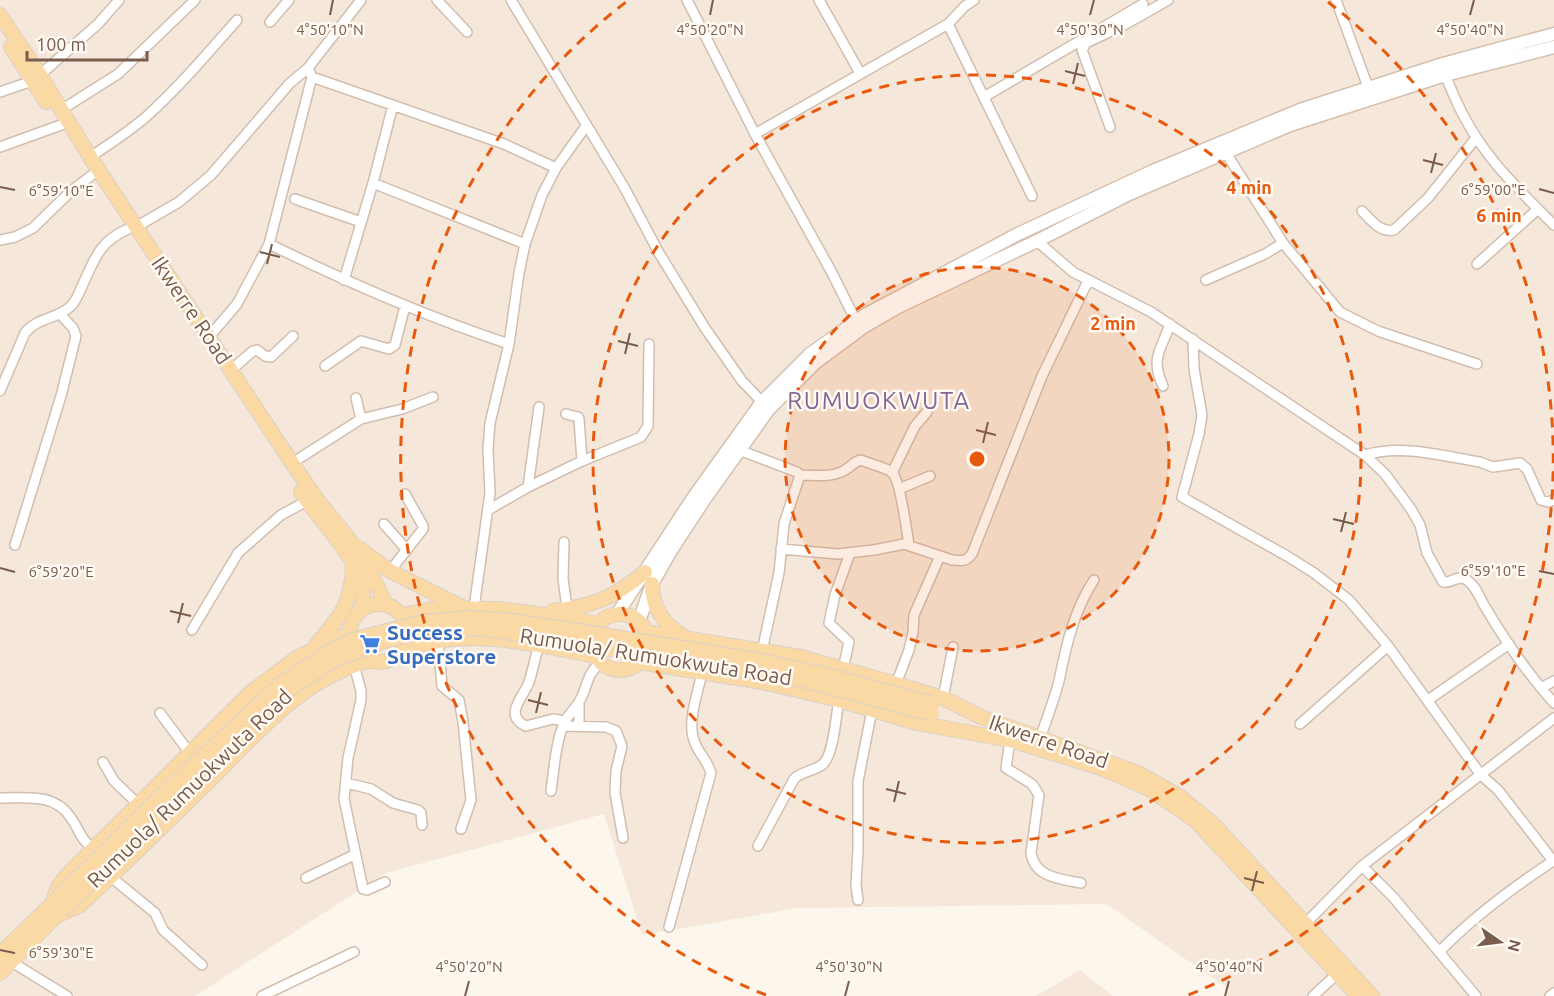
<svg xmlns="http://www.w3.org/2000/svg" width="1554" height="996" font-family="Ubuntu,sans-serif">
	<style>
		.residential { fill: #f5e8da }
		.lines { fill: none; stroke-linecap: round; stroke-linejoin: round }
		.minor-casing { stroke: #d1beb0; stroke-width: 12 }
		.secondary-casing { stroke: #d6c0b0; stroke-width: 15 }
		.primary-casing { stroke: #dad1cd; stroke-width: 16 }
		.minor { stroke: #fff; stroke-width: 9 }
		.secondary { stroke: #fff; stroke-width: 12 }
		.primary { stroke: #fbd9a5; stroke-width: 14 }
		.primary-bridge-casing { stroke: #dad1cd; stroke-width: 16; stroke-linecap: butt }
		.primary-bridge { stroke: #fbd9a5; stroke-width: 14 }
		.ticks { fill: none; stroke: #7a5c4d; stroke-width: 2 }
		.ring { fill: none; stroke: #e8590c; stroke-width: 3; stroke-dasharray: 10 8 }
		.labels { text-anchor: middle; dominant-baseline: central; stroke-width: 5; stroke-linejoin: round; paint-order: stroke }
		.street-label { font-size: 21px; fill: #7a5c4d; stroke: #fffaf3 }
		.shop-label { font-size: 21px; font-weight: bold; fill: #366cbe; stroke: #fffaf3; text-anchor: start }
		.quarter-label { font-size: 24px; letter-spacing: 1.5px; fill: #846695; stroke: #fffaf3 }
		.ticks-label { font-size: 15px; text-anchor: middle; fill: #7a5c4d; stroke: #fffaf3; stroke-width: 5; stroke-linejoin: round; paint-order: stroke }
		.centre { fill: #e8590c; stroke: #fffaf3; stroke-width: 3 }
		.ring-label { font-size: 18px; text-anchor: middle; font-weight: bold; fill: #e8590c; stroke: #fffaf3; stroke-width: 5; stroke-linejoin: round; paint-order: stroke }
	</style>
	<rect width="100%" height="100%" fill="#fdf6ec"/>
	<path class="residential" d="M0 0H1554V996H1224L1230 990 1106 904 798 908 642 935 604 814 386 873 195 996H0Z
		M1080 970 1113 996H1036Z"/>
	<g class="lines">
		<g class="minor-casing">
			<path id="minor" d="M437 0 467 32
				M511 0 624 187 659 253 705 328 742 381 766 406
				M687 0 755 134 831 271 856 321
				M819 0 860 73
				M1336 0 1368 87
				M270 22 289 0
				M948 24 1032 196
				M1444 70C1446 79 1451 88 1454 96 1478 152 1513 184 1554 225
				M40 75 98 24 119 0
				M312 77 504 144 556 168
				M0 92 32 81
				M984 97 1143 4
				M61 110 118 74 195 0
				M1110 127 1082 50 1086 43 1124 25 1168 0
				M755 134 948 24 965 6 974 0
				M0 147 61 125
				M1226 153 1283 243 1340 312 1378 331 1477 364
				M90 157C110 144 130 131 147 116 179 87 208 53 237 20
				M373 183 525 244
				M295 199 361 222
				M1362 211C1371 220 1380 233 1394 230L1428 198 1476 138
				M136 227 179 202 211 175 290 83 308 68 361 0
				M0 240 15 237 33 228 70 192 92 175
				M1037 241 1073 272 1151 312 1365 455 1385 474 1411 509 1420 525 1427 553 1443 582C1451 584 1456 575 1465 579 1474 583 1479 596 1484 605 1504 639 1527 673 1554 703
				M269 244C347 282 427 317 509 344
				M1477 264 1538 209
				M344 280 373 183 393 105
				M1206 280 1265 254 1283 243
				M209 337 237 304 269 244 312 77 308 68
				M1193 339 1194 369 1202 415 1199 434 1182 497 1287 556 1314 573 1349 600 1388 646 1481 775 1498 790 1554 862
				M325 366 361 341 389 349 395 345 405 306
				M231 370 253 351 257 350 265 356 271 357 293 336
				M1163 386C1150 357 1161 351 1170 324
				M0 391 25 333C37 317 59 319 72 305 77 299 80 291 83 284 95 258 100 241 128 229
				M356 398 361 419
				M566 414 578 417 579 419 582 461
				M739 450 797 472 800 475C815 475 832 478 845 470 851 467 854 461 861 460 870 464 884 467 892 472 900 479 907 532 909 545
				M1365 455C1403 444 1442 456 1480 462L1493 467 1520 463 1527 469 1541 500 1548 502 1554 500
				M292 463 361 419 402 409 433 397
				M892 473 915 426 927 412
				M528 487 539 407
				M899 489 930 476
				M488 510 528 487 582 461 641 437 648 426 649 344
				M384 524 406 549
				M564 542 563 578 567 609
				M15 545 61 396 76 336 73 328 60 314
				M781 549 838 554 874 550 904 544 952 560C961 561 966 562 972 554L1042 376 1088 281
				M390 571 423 529V526L405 494
				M474 608 490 493 488 449 490 423 509 344 519 273 525 244 542 195 556 168 586 126
				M192 630 238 553 281 515 307 501
				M438 641 442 686 459 700 463 722 471 800 461 829
				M539 645C535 657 533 670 529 682 525 695 502 715 526 726L553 719 565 721
				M762 651 779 573 784 524 800 475
				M354 665 361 691V700L348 758 344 799 363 889 367 890 385 882
				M843 669 849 642 829 623 835 595 850 553
				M896 684 909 650 913 632 914 615 940 556
				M1541 688 1554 681
				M943 698 953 647
				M1428 700 1509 644
				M160 713 189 752
				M1300 724 1388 646
				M563 726 606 727 616 731 622 746 616 771 615 793 623 838
				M579 726V702
				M1040 738C1047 719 1054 700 1059 681 1066 646 1074 610 1094 580
				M1010 740 1006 768 1032 784 1039 795 1031 853C1035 878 1061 879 1081 883
				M103 762 114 781 138 804
				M346 783 371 789 393 803 418 810 421 813 422 825
				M551 791C554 770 556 739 565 721 569 714 575 709 579 702 588 688 586 672 602 662
				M1 798C27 798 55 793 71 818 81 832 78 836 93 849
				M758 846 794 779C802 771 815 771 823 764 834 754 836 714 839 700
				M1362 866 1393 897 1476 996
				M111 877 155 913 163 930 202 965
				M306 878 354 855
				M858 900 856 885 858 849V781L872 710
				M1305 924 1362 866 1554 718
				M669 927 711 773C708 761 699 754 695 743 686 722 698 694 702 672
				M1440 951C1474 916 1512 888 1553 861
				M10 961 67 996
				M262 996 354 952
				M1313 996 1337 974
				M1550 996 1554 993"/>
		</g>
		<g class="secondary-casing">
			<path id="secondary" d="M617 614 693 498 762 402 810 354 865 315 1018 234 1153 171 1300 110 1443 64 1554 34
				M639 621 652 584 670 552 704 500 769 409 815 363 865 326 898 307 1037 241 1129 194 1290 125 1445 75 1554 47"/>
		</g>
		<g class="primary-casing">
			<path id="primary" d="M0 15 40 75 90 157 292 463 316 498 352 543 370 572 386 604
				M11 47 46 102
				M301 492C319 519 347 547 360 577 364 587 363 598 362 609
				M360 549 390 571 462 607
				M652 584C652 608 663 623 683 636
				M350 633a29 29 0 1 1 58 0a29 29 0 1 1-58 0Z
				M553 611C593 606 614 598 645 572
				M592 642a28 28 0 1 1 56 0a28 28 0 1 1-56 0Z
				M402 615 438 608 500 609 576 619 598 625
				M646 632 801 657 896 684 943 698 981 717 1138 773 1179 796 1214 825 1372 996
				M316 645C340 617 351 605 353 567
				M401 652C463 625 533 644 596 656
				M639 662 767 683 839 700 917 723 1010 740 1098 767 1138 784 1149 789 1196 821 1358 996
				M52 904 58 887 66 876 251 692 298 657 349 633
				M56 916 79 906C124 865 167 822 210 780 258 733 301 679 368 661
				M0 954 55 901
				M0 973 61 911"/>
		</g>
		<use href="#minor" class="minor"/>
		<use href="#secondary" class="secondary"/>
		<use href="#primary" class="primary"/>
		<g class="primary-bridge-casing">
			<path id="primary-bridge" d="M55 901 167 790 281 684 332 650 356 639 422 622 471 618 512 621 585 632 756 660 823 674 933 704
				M61 911 291 688 334 660 385 641 421 632 481 628 803 680 932 714"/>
		</g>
		<use href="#primary-bridge" class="primary-bridge"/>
	</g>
	<path class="ticks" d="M330 15 333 0M710 15 713 0M1090 15 1094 0M1470 15 1474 0M1065 71 1085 76M1073 84 1078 63M1423 160 1443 165M1431 173 1436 153M0 187 15 190M1539 189 1554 193M260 252 280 257M267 264 272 244M618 341 638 346M625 354 630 333M976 430 996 435M983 443 988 422M1333 519 1354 524M1341 532 1346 512M0 568 15 572M1539 571 1554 574M170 611 191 616M178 623 183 603M528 700 548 705M536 713 541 692M886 789 906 794M894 802 899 781M1244 878 1264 883M1252 891 1257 871M0 950 15 953M465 996 469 981M845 996 849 981M1225 996 1229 981"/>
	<circle cx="977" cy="459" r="192" fill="#e8590c" fill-opacity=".12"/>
	<g class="ring">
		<circle cx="977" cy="459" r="192"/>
		<circle cx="977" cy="459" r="384"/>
		<path d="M766 995A576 576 0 0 1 626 2M1328 2A576 576 0 0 1 1188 995"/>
	</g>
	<defs>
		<g id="supermarket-bare" transform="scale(1.62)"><path d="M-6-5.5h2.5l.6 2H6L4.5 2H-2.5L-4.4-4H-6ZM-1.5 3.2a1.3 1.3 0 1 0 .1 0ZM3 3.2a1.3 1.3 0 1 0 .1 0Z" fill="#3f7fe0" stroke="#fffaf3" stroke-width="2.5" paint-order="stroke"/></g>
	</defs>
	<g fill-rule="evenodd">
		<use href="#supermarket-bare" x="370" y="644"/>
	</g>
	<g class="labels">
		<g class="street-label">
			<text transform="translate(192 310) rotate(56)">Ikwerre Road</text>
			<text transform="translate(656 656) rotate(9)">Rumuola/ Rumuokwuta Road</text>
			<text transform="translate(1049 741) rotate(19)">Ikwerre Road</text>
			<text transform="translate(189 788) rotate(-44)">Rumuola/ Rumuokwuta Road</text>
		</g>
		<g class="shop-label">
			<text x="387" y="632">Success<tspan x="387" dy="24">Superstore</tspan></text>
		</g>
		<g class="quarter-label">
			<text x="879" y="400">RUMUOKWUTA</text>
		</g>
	</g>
	<g class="ticks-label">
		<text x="330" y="35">4°50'10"N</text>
		<text x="710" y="35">4°50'20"N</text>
		<text x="1090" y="35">4°50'30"N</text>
		<text x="1470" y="35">4°50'40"N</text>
		<text x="1493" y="195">6°59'00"E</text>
		<text x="61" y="196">6°59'10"E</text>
		<text x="1493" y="576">6°59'10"E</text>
		<text x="61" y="577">6°59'20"E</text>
		<text x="61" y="958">6°59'30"E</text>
		<text x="469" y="972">4°50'20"N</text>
		<text x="849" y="972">4°50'30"N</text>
		<text x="1229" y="972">4°50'40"N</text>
	</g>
	<circle cx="977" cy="459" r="9" class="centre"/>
	<g class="ring-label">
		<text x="1249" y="194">4 min</text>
		<text x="1499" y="222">6 min</text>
		<text x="1113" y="330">2 min</text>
	</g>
	<g transform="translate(1500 942) rotate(104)" stroke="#fffaf3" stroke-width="4.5" paint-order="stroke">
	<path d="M0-4.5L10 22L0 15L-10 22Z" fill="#7a5c4d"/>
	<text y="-9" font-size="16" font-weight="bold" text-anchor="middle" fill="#7a5c4d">N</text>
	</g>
	<path d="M27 51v9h120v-9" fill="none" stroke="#7a5c4d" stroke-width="3"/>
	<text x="36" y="51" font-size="18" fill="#7a5c4d" stroke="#fffaf3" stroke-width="4.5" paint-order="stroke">100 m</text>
</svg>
